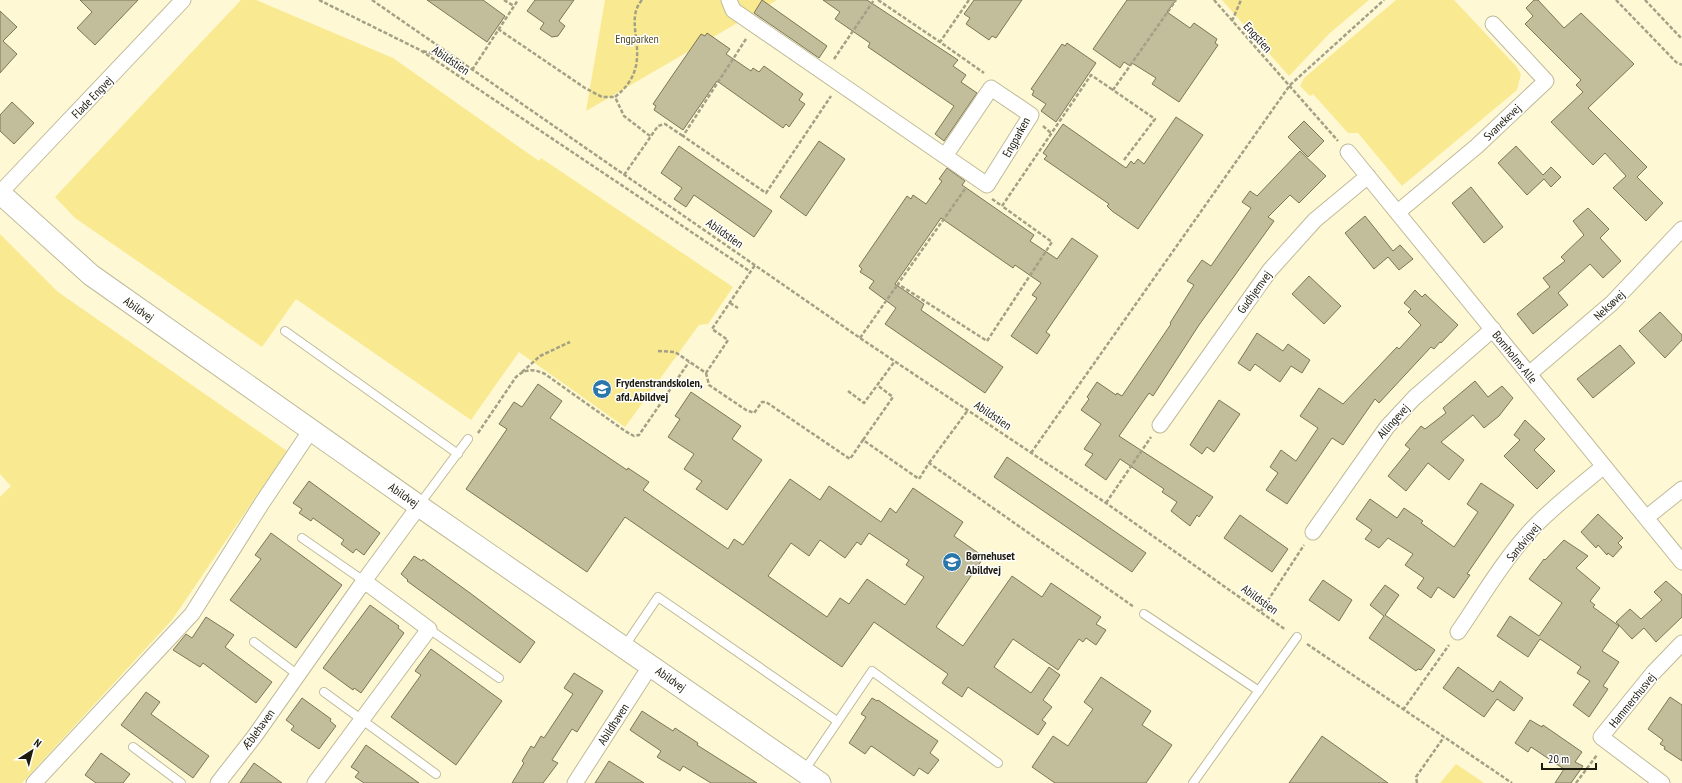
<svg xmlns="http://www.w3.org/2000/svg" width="1682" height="783" font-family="'PT Sans Narrow',sans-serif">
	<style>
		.green { fill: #f9ea91 }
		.building { fill: #c2bd9b; stroke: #7c7657; fill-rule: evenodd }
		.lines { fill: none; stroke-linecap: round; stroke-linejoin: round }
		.lane-casing { stroke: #bfba98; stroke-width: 10 }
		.street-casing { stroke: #bfba98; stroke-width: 17 }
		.secondary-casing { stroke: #bfba98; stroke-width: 23 }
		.path { stroke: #a4a086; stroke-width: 2.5; stroke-dasharray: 4 2; stroke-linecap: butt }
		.lane { stroke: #fff; stroke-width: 8 }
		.street { stroke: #fff; stroke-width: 15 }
		.secondary { stroke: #fff; stroke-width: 21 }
		.labels { text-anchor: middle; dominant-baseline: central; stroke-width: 3; stroke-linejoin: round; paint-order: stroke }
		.street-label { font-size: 12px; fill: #1d1b0e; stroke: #fff }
		.park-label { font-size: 12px; fill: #514a22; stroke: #fff }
		.poi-label { font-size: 12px; font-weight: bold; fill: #1d1b0e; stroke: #fff; text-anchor: start }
	</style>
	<rect width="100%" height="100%" fill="#fef8d5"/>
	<path class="green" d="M241 0H256L393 58 539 161 541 158 733 287 708 324 699 325 625 427 519 352 471 420 296 299 262 347 75 218 55 197Z
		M605 0H777L586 111Z
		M1222 0H1369L1330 33 1289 76Z
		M1396 0H1454L1516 66 1521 74 1517 90 1402 186 1358 133H1348L1313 94 1310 96 1300 86 1304 78Z
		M0 234 58 292 287 451 172 620 22 783H0V497L11 486 0 474Z
		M1456 764 1484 783H1440Z"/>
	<path class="building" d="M80 0H138L95 45 77 28 92 12Z
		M427 0H483L505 16 487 42Z
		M535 0H574L559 21 565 26 558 36 552 37 540 29 544 23 527 11Z
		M762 0 827 46 819 58 754 13Z
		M823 0H867L958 60 953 66 966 75 961 82 977 93 944 141 935 134 954 106 868 47 870 43 835 19 840 12Z
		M974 0H1022L996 38 992 36 989 40 966 24 970 18 964 14Z
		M1127 0H1176L1167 12 1190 28 1194 23 1217 39 1215 43 1218 45 1179 102 1152 84 1156 78 1132 63 1130 66 1124 62 1120 68 1093 49Z
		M1534 0H1538L1564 28 1581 13 1634 64 1588 108 1647 167 1637 177 1663 203 1646 221 1613 188 1626 176 1605 153 1593 165 1551 122 1583 92 1576 85 1581 80 1525 24 1533 16 1526 8Z
		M0 11 17 27 3 41 17 54 0 73Z
		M707 33 730 49 726 54 751 71 753 68 759 72 764 66 803 94 799 100 805 104 789 127 786 124 783 128 717 81 683 130 654 110 656 106 653 104 670 79 701 34 705 36Z
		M1067 43 1096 63 1056 122 1041 111 1046 104 1032 95 1034 91 1031 89 1062 44 1065 46Z
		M12 102 34 123 14 144 0 131V115Z
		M1176 117 1203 135 1138 229 1112 211 1107 206 1109 204 1044 159 1047 156 1043 153 1063 124 1126 168 1131 161 1134 164 1138 159 1144 164Z
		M1304 121 1324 141 1308 157 1288 137Z
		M819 141 845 159 806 216 780 197Z
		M679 146 772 211 754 237 694 195 686 207 674 199 682 188 661 173Z
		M1516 146 1543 175 1551 167 1561 177 1551 187 1544 179 1527 195 1498 163Z
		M1300 151 1326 176 1299 203 1290 195 1268 217 1274 221 1199 325 1153 396 1149 393 1119 436 1213 497 1199 517 1197 515 1190 526 1171 511 1177 502 1162 492 1164 489 1120 459 1106 480 1085 465 1093 454 1084 449 1101 424 1081 410 1089 399 1087 397 1097 382 1116 395 1117 393 1122 396 1171 324 1170 323 1194 285 1187 281 1202 260 1211 266 1251 208 1242 202 1250 191 1257 196Z
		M947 168 965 181 962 185 1034 235 1030 241 1057 259 1072 238 1098 256 1046 332 1050 335 1037 354 1011 336 1037 298 1032 295 1041 283 1015 265 1013 268 941 218 895 284 924 304 921 310 1003 367 985 393 885 324 896 308 869 288 874 281 860 272 862 269 859 266 907 196 911 199 913 195 926 204 942 181 939 179Z
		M1471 187 1503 227 1484 243 1452 203Z
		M1588 208 1609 229 1600 238 1621 261 1603 278 1590 264 1558 293 1568 305 1533 334 1517 314 1550 287 1543 278 1565 261 1561 257 1584 235 1573 221Z
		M1365 216 1393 251 1400 245 1413 259 1399 270 1388 257 1374 269 1345 233Z
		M1309 276 1341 306 1324 324 1292 294Z
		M1415 290 1422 297 1425 294 1458 325 1441 343 1440 342 1434 349 1431 347 1379 403 1375 399 1343 445 1332 438 1287 504 1266 490 1278 473 1270 467 1281 450 1296 461 1318 428 1300 416 1319 388 1343 404 1397 347 1399 349 1421 325 1408 312 1411 309 1404 303Z
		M1660 312 1682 335V340L1665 358 1639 331Z
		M1257 333 1283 351 1288 344 1310 360 1302 373 1291 366 1280 382 1255 364 1250 371 1238 363Z
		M1620 345 1635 363 1593 398 1577 379Z
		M1475 381 1488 397 1502 386 1513 398 1499 416 1484 428 1473 415 1441 442 1464 460 1449 480 1428 463 1406 491 1388 476 1410 449 1405 445 1421 426 1425 429 1446 413 1443 408Z
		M538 384 562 401 550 418 627 470 628 468 649 482 643 490 728 549 734 539 743 545 790 479 820 500 829 486 881 522 890 508 896 513 913 488 963 522 954 536 984 557 936 627 963 646 1012 576 1042 597 1051 583 1101 617 1096 624 1106 630 1096 645 1086 638 1083 642 1079 639 1058 670 1013 639 994 667 1031 693 1049 667 1060 675 1043 700 1052 707 1042 720 1046 723 1038 735 968 687 962 697 942 683 948 674 874 622 842 667 625 517 587 572 466 489 507 429 499 424 514 402 522 407ZM869 533 909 560 906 565 924 577 905 605 867 579 849 604 840 598 827 617 768 576 791 543 809 556 820 540 845 558 857 542 861 545Z
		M691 392 741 426 732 439 762 460 727 510 696 489 702 481 684 469 694 454 668 437 680 419 675 416Z
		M1219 400 1240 414 1214 452 1207 447 1202 454 1190 445Z
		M1525 420 1545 439 1534 450 1555 471 1537 489 1504 456 1520 440 1514 435Z
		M1007 457 1146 553 1132 572 994 477Z
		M309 481 380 533 364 555 356 549 353 553 341 544 344 540 313 518 311 521 299 513 302 509 293 503Z
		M1481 483 1514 505 1467 574 1470 575 1454 598 1438 587 1431 598 1417 588 1424 578 1405 565 1413 554 1388 538 1379 548 1365 539 1372 530 1356 519 1370 499 1397 518 1404 508 1423 521 1421 523 1454 547 1478 512 1467 504Z
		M1598 514 1623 538 1618 543 1622 547 1613 557 1608 553 1607 555 1598 545 1596 548 1581 532Z
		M1240 515 1288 549 1272 572 1224 538Z
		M271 533 342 585 296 648 230 600 261 559 255 555Z
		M1564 540 1588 556 1576 568 1600 588 1590 601 1595 605 1593 607 1619 626 1602 651 1619 662 1603 686 1608 689 1589 717 1573 705 1590 681 1577 673 1581 667 1540 639 1528 657 1497 636 1510 616 1539 636 1562 603 1529 579 1544 559 1545 560Z
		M414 556 422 561 423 559 470 593 535 642 520 663 407 581 408 580 401 574Z
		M1323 580 1352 600 1339 621 1309 600Z
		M1666 581 1682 595V617L1656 642 1644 628 1632 639 1616 622 1630 609 1641 619 1662 600 1654 592Z
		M1385 585 1399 595 1385 615 1435 650 1421 670 1418 669 1416 671 1369 638 1384 616 1370 605Z
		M370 605 399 626 398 628 404 633 361 693 354 688 353 690 323 668Z
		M206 617 234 635 225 647 272 682 256 703 203 663 200 667 173 650 186 634 192 638Z
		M431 649 502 701 456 765 391 717 421 675 415 671Z
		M1458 667 1493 692 1500 681 1523 698 1514 711 1497 699 1484 717 1443 688Z
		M574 673 603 691 577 732 572 729 552 760 558 763 543 783H512L524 763 522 761 531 746 534 748 541 736 544 738 573 694 564 688Z
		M1101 677 1151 711 1142 725 1172 745 1146 783H1055L1032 767 1053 736 1068 746 1093 709 1084 702Z
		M146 692 160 702 151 714 209 756 193 778 121 725Z
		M1670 697 1682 705V761L1664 749 1665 747 1660 744 1663 740 1648 729Z
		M302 698 331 719 330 721 336 726 319 749 291 730 294 726 286 720Z
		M872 698 877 701 878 700 938 741 930 753 939 760 928 774 919 768 914 776 873 747 871 746 865 754 849 743 866 717 861 714Z
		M642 711 673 731 675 728 698 743 697 745 757 783H711L683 766 680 771 657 757 661 751 630 730Z
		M1530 720 1542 727 1543 725 1582 752 1575 762 1583 766 1571 783H1555L1564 769 1531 747 1528 752 1515 743Z
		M1322 736 1388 783H1289Z
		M366 745 419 783H364L355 777 359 772 351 767Z
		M101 753 130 774 123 783H96L85 775Z
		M609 761 644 783H595Z
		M254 763 282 783H240Z"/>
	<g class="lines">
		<g class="lane-casing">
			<path id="lane" d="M285 331 458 454
				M419 505 468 439
				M302 538 364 581
				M1144 614 1259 691
				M429 629 499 678
				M254 642 298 675
				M624 647 658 597 837 721
				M324 692 436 774
				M133 747 181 783
				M804 771 872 671 998 763
				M1193 783 1297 637"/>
		</g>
		<g class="street-casing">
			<path id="street" d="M729 0 733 10 987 185 1031 115 991 88 945 156
				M1348 152 1682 562
				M0 193 183 0
				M1398 212 1477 146 1546 81 1493 24
				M1529 374 1612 303 1682 229
				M1160 425 1270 270 1315 220 1368 176
				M1646 518 1682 489
				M1313 532 1387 427 1414 398 1493 329
				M1458 632C1482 597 1504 559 1533 528 1555 505 1580 486 1604 466
				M34 783 192 614 262 503 311 430
				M218 783 254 737 364 581
				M315 783 429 629 364 581 419 506
				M575 783 651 665
				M1662 783 1601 737 1653 673 1682 643"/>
		</g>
		<g class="secondary-casing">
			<path id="secondary" d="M0 193 91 275 419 506 820 783"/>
		</g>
		<path class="path" d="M319 0 420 50 751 272
			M372 0 860 338 1106 503 1286 630
			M504 0 514 6
			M642 0C620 25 659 62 615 97L624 116 650 136
			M878 0 940 42
			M969 0 940 42 984 73
			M1214 0 1338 141
			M1616 0 1676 62 1682 65
			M1645 0 1682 39
			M1232 21 1241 0
			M498 29 585 88 602 97H615
			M746 39 683 136 766 193 831 96
			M423 51 461 62
			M834 59 874 0
			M472 70 518 0
			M1043 126 1051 133
			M1124 160 1155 119 1113 90 1176 0
			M624 175 658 126 665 124 683 136
			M965 189 898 284 987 341 1052 242 1002 206 1091 75 1113 90
			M992 199 1002 206
			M730 303 738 308
			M860 338 898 284
			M658 351 675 352 706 373 728 340 712 329 755 265
			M522 372 540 356 570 342
			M706 373 709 385 746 410 754 413 762 402H766L850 459 863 440 919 479 929 463 1134 607
			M848 391 864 403 895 361
			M478 433 516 377C526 368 534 369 545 374L625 431 634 436 639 435 689 362
			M863 440 893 397 877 385
			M1031 453 1290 85 1384 0
			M929 463 968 410
			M1106 503 1151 437
			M1261 611 1304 545
			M1307 644 1512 783
			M1403 710 1449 645
			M1417 783 1416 777 1444 737
			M1576 783 1597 755"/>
		<use href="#lane" class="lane"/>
		<use href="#street" class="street"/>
		<use href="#secondary" class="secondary"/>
	</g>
	<defs>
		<g id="school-disc" transform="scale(1)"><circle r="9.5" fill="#2a77a9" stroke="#fff"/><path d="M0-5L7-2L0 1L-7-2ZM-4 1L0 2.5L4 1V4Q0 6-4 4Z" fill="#fff"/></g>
	</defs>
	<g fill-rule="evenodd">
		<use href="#school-disc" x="602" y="389"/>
		<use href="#school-disc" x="952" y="562"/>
	</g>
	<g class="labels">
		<g class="street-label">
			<text transform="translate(1258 37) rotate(48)">Engstien</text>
			<text transform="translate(451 60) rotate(34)">Abildstien</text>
			<text transform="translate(92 97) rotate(-46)">Flade Engvej</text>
			<text transform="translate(1502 122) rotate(-44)">Svanekevej</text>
			<text transform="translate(1016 137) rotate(-61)">Engparken</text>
			<text transform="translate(725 233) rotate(35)">Abildstien</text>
			<text transform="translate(1254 292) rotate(-54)">Gudhjemvej</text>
			<text transform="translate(1609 305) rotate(-43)">Neksøvej</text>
			<text transform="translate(139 309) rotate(35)">Abildvej</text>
			<text transform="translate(1515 357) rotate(51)">Bornholms Alle</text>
			<text transform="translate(993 415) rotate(34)">Abildstien</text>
			<text transform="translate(1393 421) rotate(-48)">Allingevej</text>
			<text transform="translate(404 495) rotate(35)">Abildvej</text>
			<text transform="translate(1523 542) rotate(-51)">Sandvigvej</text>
			<text transform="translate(1260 599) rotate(36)">Abildstien</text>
			<text transform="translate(671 679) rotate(35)">Abildvej</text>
			<text transform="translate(1632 700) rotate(-51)">Hammershusvej</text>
			<text transform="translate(613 724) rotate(-57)">Abildhaven</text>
			<text transform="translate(258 729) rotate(-54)">Æblehaven</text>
		</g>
		<g class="park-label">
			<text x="637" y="38">Engparken</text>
		</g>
		<g class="poi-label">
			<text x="616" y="382">Frydenstrandskolen,<tspan x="616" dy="14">afd. Abildvej</tspan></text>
			<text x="966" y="555">Børnehuset<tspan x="966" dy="14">Abildvej</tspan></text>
		</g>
	</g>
	<g transform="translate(32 751) rotate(36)" stroke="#ffffff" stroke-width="3" paint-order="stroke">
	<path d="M0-3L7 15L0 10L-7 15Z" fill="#1d1b0e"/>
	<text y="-6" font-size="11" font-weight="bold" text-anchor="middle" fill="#1d1b0e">N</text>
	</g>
	<path d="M1542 763v6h54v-6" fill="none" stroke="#1d1b0e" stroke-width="2"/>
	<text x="1548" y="763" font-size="12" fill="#1d1b0e" stroke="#ffffff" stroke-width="3" paint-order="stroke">20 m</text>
</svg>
